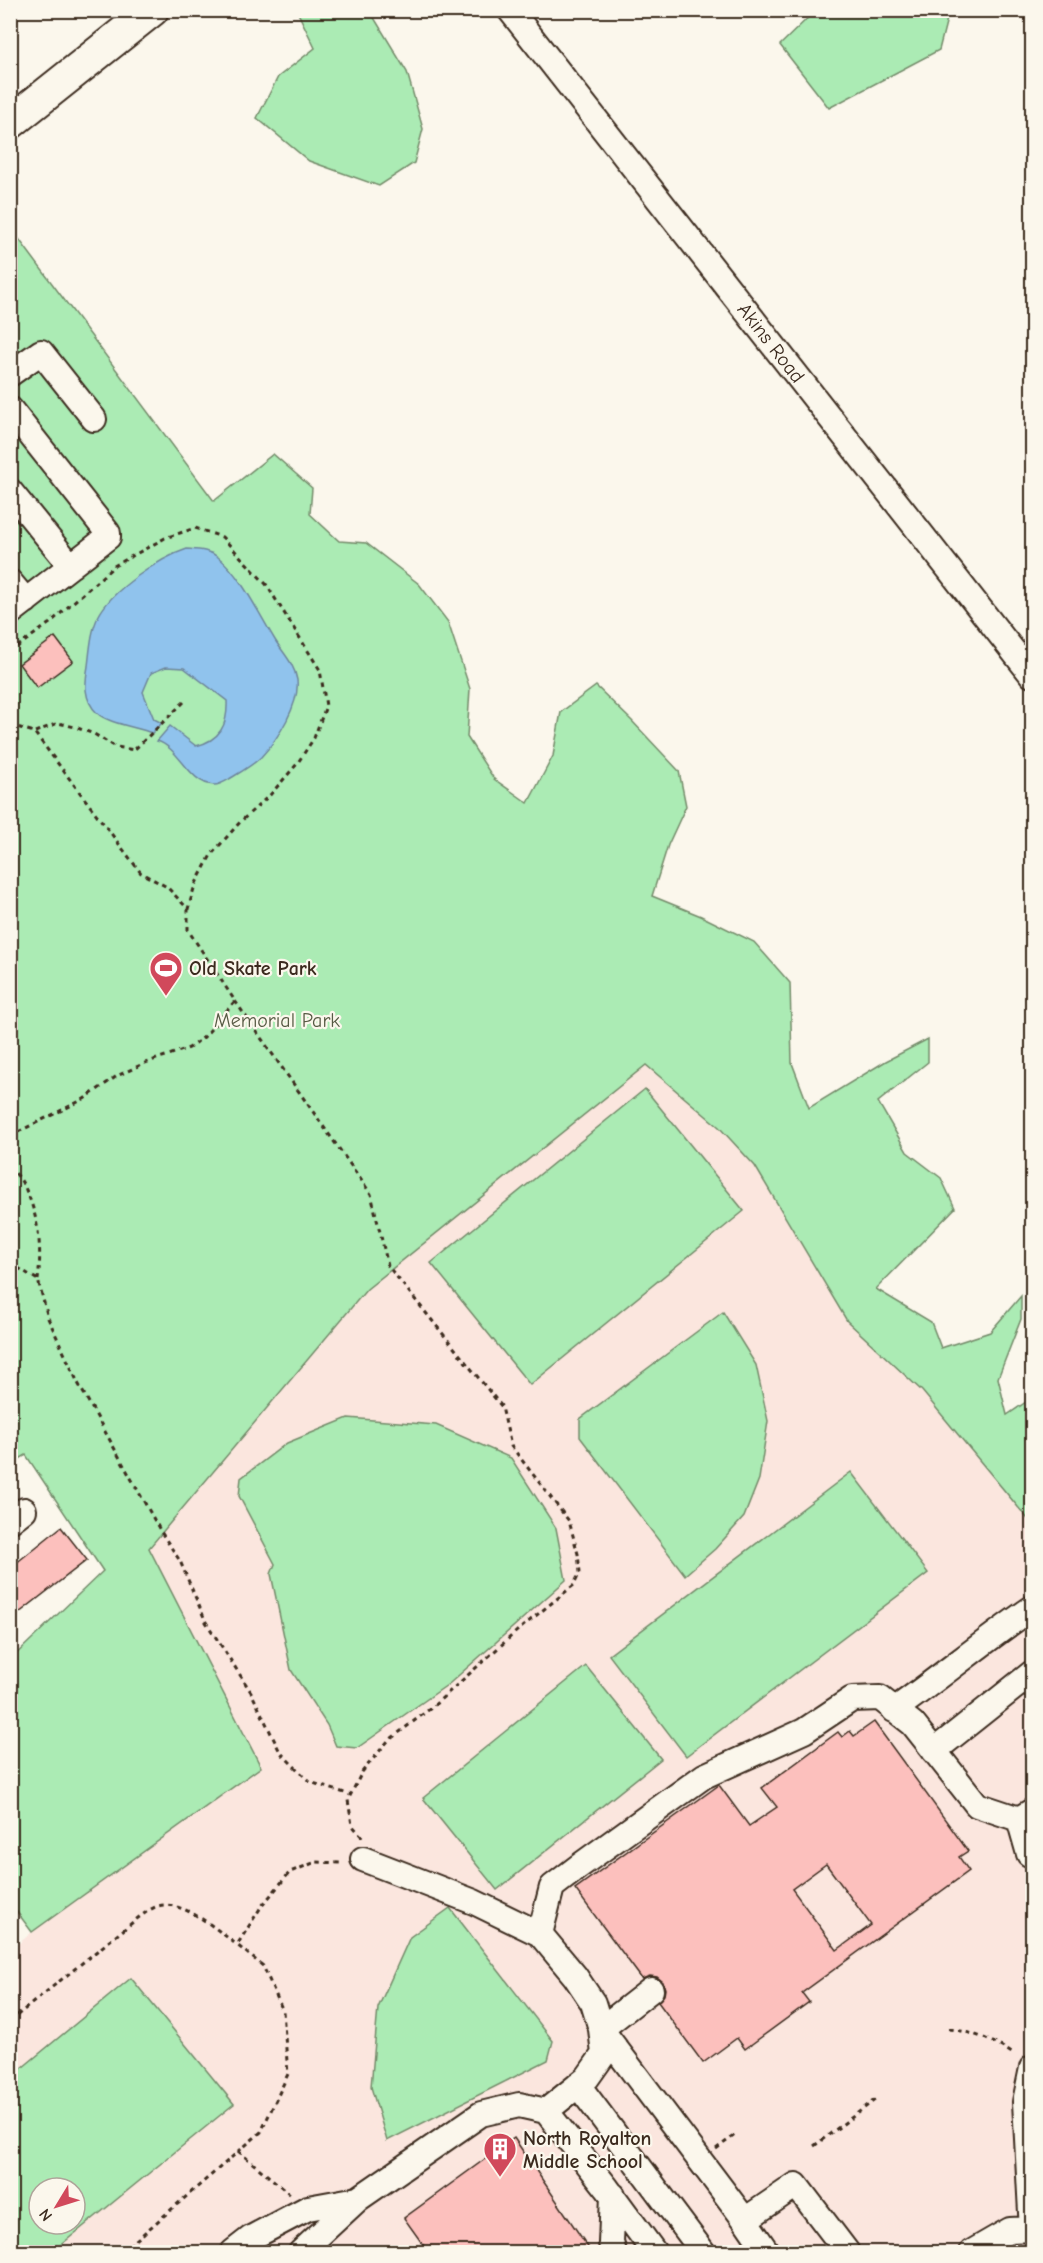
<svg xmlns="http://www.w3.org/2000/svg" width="1043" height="2263" font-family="'Comic Neue',sans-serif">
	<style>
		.built { fill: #fbe6de; fill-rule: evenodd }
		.green { fill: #abebb4; stroke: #738a69; stroke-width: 1.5; fill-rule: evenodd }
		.water { fill: #90c3ed; stroke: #6e869a; stroke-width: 1.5 }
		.building { fill: #fcc0bd; stroke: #3b2a1e; stroke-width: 1.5; fill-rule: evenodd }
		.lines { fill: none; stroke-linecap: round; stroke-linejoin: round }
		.minor-casing { stroke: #3b2a1e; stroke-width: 28 }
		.major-casing { stroke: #3b2a1e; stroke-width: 36 }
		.path { stroke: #3b2a1e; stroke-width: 3; stroke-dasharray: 4.5 4.5; stroke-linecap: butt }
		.minor { stroke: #fbf7ec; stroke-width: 24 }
		.major { stroke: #fbf7ec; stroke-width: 32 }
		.labels { text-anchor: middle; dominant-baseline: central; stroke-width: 4.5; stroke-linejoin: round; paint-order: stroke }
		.street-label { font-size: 20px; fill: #3b2a1e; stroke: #fbf7ec }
		.poi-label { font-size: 20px; font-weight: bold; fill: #3b2a1e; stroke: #fbf7ec; text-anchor: start }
		.park-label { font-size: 20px; fill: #575a44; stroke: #fbf7ec }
	</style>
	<rect width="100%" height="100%" fill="#fbf7ec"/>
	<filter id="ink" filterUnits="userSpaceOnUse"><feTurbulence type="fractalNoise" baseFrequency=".0167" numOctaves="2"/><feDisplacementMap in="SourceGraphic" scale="12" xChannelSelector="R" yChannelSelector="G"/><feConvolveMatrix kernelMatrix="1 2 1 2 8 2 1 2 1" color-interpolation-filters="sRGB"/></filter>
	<g filter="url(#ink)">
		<path class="built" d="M646 1064 719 1127 755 1166 847 1321 922 1391 1032 1524V2252H11L10 1951 32 1932 261 1767 149 1548 367 1289ZM39 2188H75V2224H39Z"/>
		<path class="green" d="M816 10H949V11L939 50 829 108 780 45Z
			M293 11H370L407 72 423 129 414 163 379 186 309 161 257 118 278 77 315 48 297 11Z
			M10 227 214 501 273 454 312 488 310 514 339 541 366 543 419 584 448 622 470 689 467 737 494 779 528 803 553 756 561 712 596 686 632 721 679 771 686 806 668 845 652 896 701 916 754 942 790 983 792 1063 809 1108 886 1061 928 1039V1062L878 1102 907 1152 941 1178 955 1208 876 1289 931 1322 941 1348 990 1332 1021 1296V1319L998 1378 1007 1415 1032 1398V1524L922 1391 847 1321 755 1166 719 1127 646 1065 367 1289 149 1548 261 1767 32 1932 11 1904V1659L103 1571 26 1455 11 1464Z
			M645 1089 744 1211 530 1385 431 1263Z
			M723 1312 756 1365 768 1421 759 1479 744 1517 715 1549 685 1575 580 1437V1419Z
			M348 1418 436 1425 511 1458 556 1528 566 1580 450 1683 357 1748 336 1746 327 1725 291 1670 271 1574 275 1564 239 1496 241 1478 287 1443Z
			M851 1472 928 1573 686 1756 609 1655Z
			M586 1666 661 1759 497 1890 423 1798Z
			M450 1908 553 2041 548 2060 387 2141 371 2087 378 2008 410 1937Z
			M131 1978 234 2104 52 2252H11V2077ZM39 2188H75V2224H39Z"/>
		<path class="water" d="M187 549C199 550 208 550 218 557 241 575 259 614 275 640 283 653 294 663 297 680 300 704 278 739 261 757 253 765 241 772 231 778 226 781 220 785 214 785 188 783 180 748 157 741L170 726 196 746C220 740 228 725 227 701L184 668 166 667 151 673 143 692 154 719 162 723 152 733C137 727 107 723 97 713 83 699 85 683 88 666 90 650 91 631 98 617 111 590 160 558 187 549Z"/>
		<path class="building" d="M55 637 73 661 37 688 19 664Z
			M61 1527 87 1560 10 1620V1568Z
			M874 1722 968 1851 959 1857 969 1871 802 1993 809 2002 745 2049 737 2038 703 2063 658 2002 664 1995 665 1989 663 1982 657 1977 650 1976 642 1979 575 1889 719 1785 749 1826 777 1807 762 1788 838 1732 842 1737 850 1731 854 1736ZM826 1864 871 1925 837 1950 792 1889Z
			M514 2138 592 2253H429L404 2218Z"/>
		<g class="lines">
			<g class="minor-casing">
				<path id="minor" d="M510 10 1032 675
					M10 374 41 352 94 419
					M10 409 108 533V537L10 613
					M10 491 71 566
					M10 582 26 601
					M10 1521 24 1510
					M894 1710C941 1677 985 1640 1032 1608
					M934 1751 1032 1673
					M1019 1819 1029 1854
					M363 1859 474 1902 540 1934 575 1976 593 2003 601 2029 604 2054 587 2078 546 2111
					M540 1934 552 1887 578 1867 704 1776 804 1731 852 1699 880 1698 913 1724 977 1805 1019 1819 1032 1811
					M651 1990 601 2029 745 2220
					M1032 2068 1025 2102 1032 2231
					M578 2085 703 2252
					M613 2195 611 2243 614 2252
					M233 2252 251 2238 308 2208 358 2199
					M301 2252 358 2199 481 2114 519 2105 546 2111 607 2188 654 2252
					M767 2252 745 2220 796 2185 847 2252
					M972 2252 1010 2230 1032 2229"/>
			</g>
			<g class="major-casing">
				<path id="major" d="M10 123 152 10"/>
			</g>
			<path class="path" d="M10 652 50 623 114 566 165 538 195 528 222 537 266 584 320 670 326 706 314 738 297 764 270 795 241 821 211 855 195 885 188 909
				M10 725 34 732 141 873 167 887 188 909V930L235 1001 204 1037 189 1048 145 1063 117 1076 84 1099 10 1136
				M35 732 58 723 75 727 94 734 116 747 134 750 184 702
				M235 1001 371 1194 388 1266 502 1407 511 1446 569 1521 578 1554 580 1572 574 1585 517 1631 431 1708 388 1741 362 1772 348 1800 352 1825 363 1838
				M10 1166C16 1174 23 1182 26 1190 39 1218 42 1250 38 1280
				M10 1263 38 1280 48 1318 78 1383 161 1532 180 1561 206 1622 251 1692 280 1752 310 1782 351 1795
				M10 2021 138 1918C144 1914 151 1908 158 1906 182 1899 219 1931 237 1945
				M949 2029C975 2032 993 2041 1015 2055
				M814 2146 876 2099
				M716 2149 735 2135
				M238 2151 290 2194
				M122 2252 261 2132 288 2074 283 2011 263 1966 237 1945 261 1907 290 1872 316 1862 342 1863"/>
			<use href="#minor" class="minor"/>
			<use href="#major" class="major"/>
		</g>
	</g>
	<defs>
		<g id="stadium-pin" transform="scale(1.725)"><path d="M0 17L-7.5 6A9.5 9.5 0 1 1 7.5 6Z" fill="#d1495b" stroke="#fbf7ec"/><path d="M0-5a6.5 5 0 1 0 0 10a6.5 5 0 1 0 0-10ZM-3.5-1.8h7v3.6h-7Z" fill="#fff"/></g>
		<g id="building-pin" transform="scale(1.725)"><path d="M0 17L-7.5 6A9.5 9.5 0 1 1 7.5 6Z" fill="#d1495b" stroke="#fbf7ec"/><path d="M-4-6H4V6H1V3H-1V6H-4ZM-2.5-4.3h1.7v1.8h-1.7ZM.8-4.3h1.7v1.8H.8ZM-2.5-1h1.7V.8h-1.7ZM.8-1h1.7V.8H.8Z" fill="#fff"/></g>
	</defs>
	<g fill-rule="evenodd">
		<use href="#stadium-pin" x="166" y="968"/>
		<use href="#building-pin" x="500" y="2149"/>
	</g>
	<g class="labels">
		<g class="street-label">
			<text transform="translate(771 343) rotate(52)">Akins Road</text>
		</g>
		<g class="poi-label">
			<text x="189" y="968">Old Skate Park</text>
			<text x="523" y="2138">North Royalton<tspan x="523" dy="23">Middle School</tspan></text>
		</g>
		<g class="park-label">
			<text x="277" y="1020">Memorial Park</text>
		</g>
	</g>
	<rect width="1043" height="2263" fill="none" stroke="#fbf7ec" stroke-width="36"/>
	<rect x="18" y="18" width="1007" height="2227" fill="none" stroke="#3b2a1e" stroke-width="2" filter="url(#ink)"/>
	<g transform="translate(57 2206) rotate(232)"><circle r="28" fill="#fbf7ec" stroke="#aea59a" stroke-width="1.5"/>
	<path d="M0-4.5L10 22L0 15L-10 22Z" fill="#d1495b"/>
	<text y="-9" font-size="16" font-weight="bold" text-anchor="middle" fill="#3b2a1e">N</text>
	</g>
</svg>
